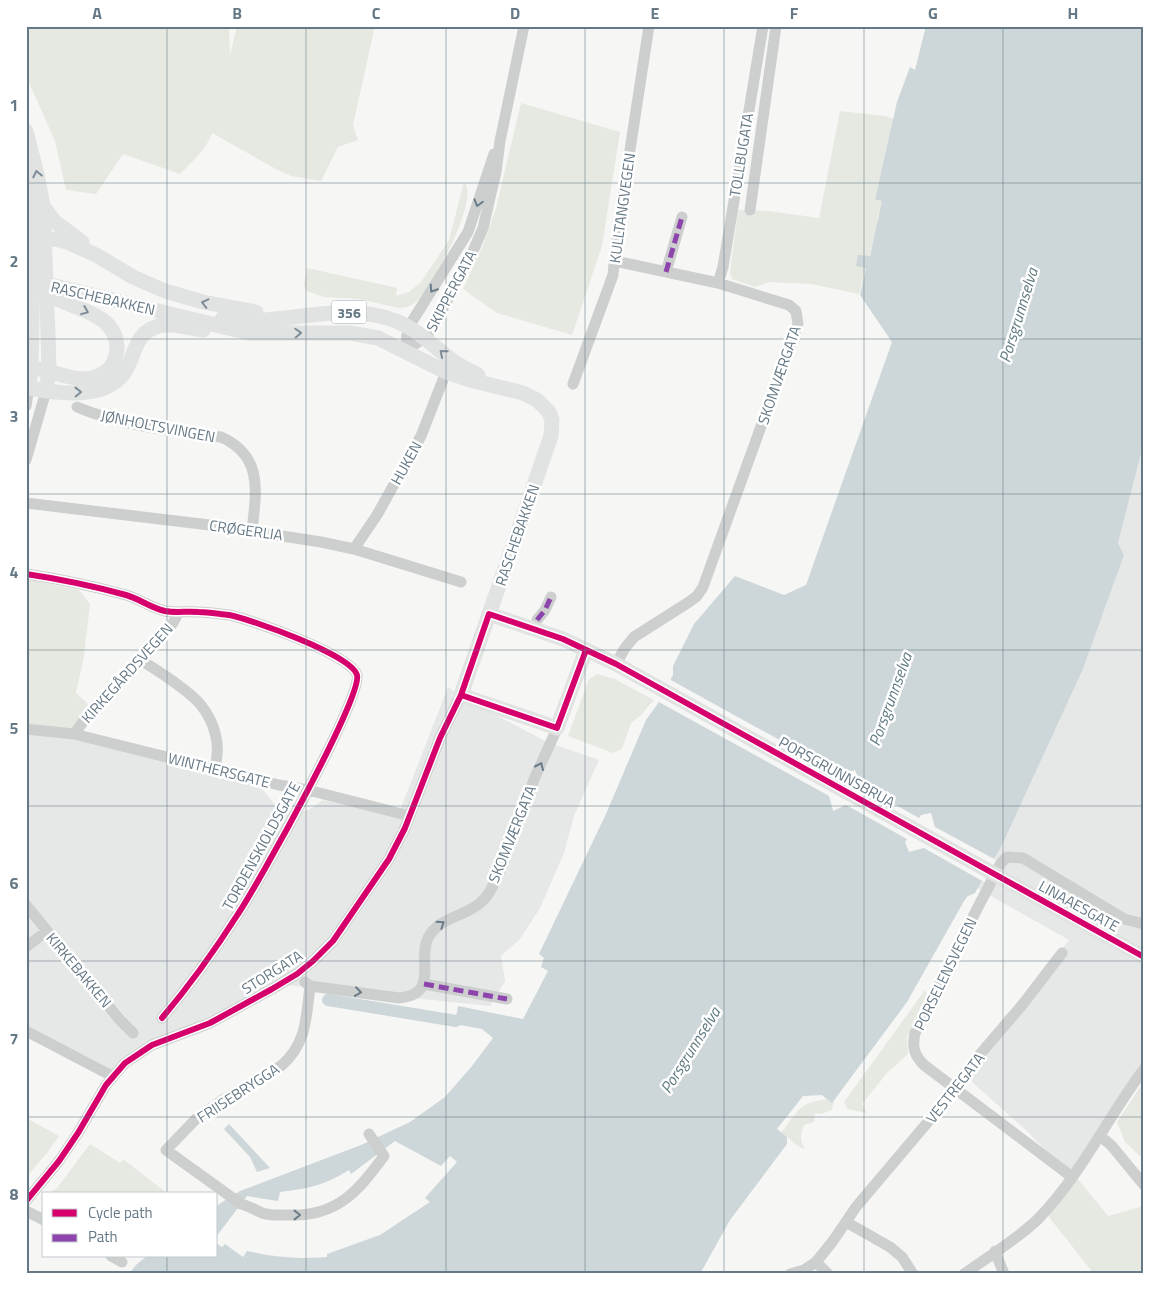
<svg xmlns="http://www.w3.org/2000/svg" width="1170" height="1300" font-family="'Titillium Web',sans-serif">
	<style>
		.built { fill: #e6e7e7 }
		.green { fill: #e6e9e2 }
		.water { fill: #cdd6d8 }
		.pier { fill: #f6f6f4 }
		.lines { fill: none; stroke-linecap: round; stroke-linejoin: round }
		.canal { stroke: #cdd6d8; stroke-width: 12 }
		.minor { stroke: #cdcfcf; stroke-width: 11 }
		.major { stroke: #e1e2e2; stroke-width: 15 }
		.quiet { stroke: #8e44ad; stroke-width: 5; stroke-dasharray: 10 5; stroke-linecap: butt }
		.cycleway-casing { stroke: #fff; stroke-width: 9 }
		.cycleway { stroke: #d6006c; stroke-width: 6 }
		.oneway { stroke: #7e8d98 }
		.oneway2 { stroke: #6a7c89 }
		.grid { fill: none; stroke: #657885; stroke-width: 1; stroke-opacity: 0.55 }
		.labels { text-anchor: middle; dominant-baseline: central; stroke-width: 5; stroke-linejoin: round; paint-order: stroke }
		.shield { fill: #fff; stroke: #93a0aa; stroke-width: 1 }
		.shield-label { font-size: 14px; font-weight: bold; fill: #657885 }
		.street-label { font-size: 15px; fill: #657885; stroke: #fff }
		.water-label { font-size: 16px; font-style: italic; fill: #607a82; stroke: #fff }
		.neatline { fill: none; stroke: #657885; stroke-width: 2 }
		.grid-label { font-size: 16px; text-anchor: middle; font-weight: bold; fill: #657885 }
	</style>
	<rect width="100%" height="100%" fill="#f6f6f4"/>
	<path class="built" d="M1144 442V1065L1068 1175 1029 1133 972 1082 975 1067 1069 940 977 888 1003 843 1083 669 1124 555 1118 543Z
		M448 687 462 697 547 742 599 760 574 816 564 853 540 908 520 939 501 956 505 981 490 1006 288 985 137 1051 113 1077 26 1031V724L258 784 277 807 287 812 297 813 308 810 323 800 350 806 399 813Z"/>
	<path class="green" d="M26 26H229L230 55 237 26H375L353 125 358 140 338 147 321 181 291 176 276 169 212 133C207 149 192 162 180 174L123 154 96 194 66 190 55 141 26 76Z
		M521 103 620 132 602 246 572 335 497 313 463 289 483 245 496 208Z
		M840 111 886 116 894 119 875 197 883 200 877 219 879 220 859 294 811 284 769 282 755 287 732 279 730 272 738 210 769 211 819 218Z
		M464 182C481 198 432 287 417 301 412 306 406 308 399 308L358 299 324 297 306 291 304 285 307 268 397 288 396 296 409 292 421 282 449 240Z
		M26 579 79 590 90 604 84 656 76 693 89 705 65 736 26 724Z
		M597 674 615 679 654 700 640 716 631 723 622 749 613 753 568 736 589 679Z
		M925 990 927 994 907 1037 908 1054 887 1073 862 1104 867 1113 847 1109 844 1102Z
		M1144 1081V1160L1125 1142 1117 1122Z
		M834 1098 832 1110 821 1114 815 1113 814 1122 804 1125C801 1134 799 1140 805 1149 794 1146 791 1138 781 1133 802 1105 799 1103 834 1098Z
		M26 1118 59 1136 47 1153 26 1177Z
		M90 1144 120 1163 123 1159 168 1194H50L53 1190 57 1188Z
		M1076 1177 1108 1216 1144 1206V1274H1094L1045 1212Z"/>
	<path class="water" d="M926 26H1144V442L1118 543 1124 555 1083 669 1003 843 975 893 968 896 964 901 907 1002 832 1103 822 1095 803 1096 777 1129 787 1137V1144L730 1220 700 1274H129L136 1265 147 1256H216V1243L222 1247 225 1244 243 1257 247 1251C276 1258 298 1259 327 1257V1254L380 1235 430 1202 425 1198 457 1162 450 1156 441 1166 395 1141 351 1174 349 1170C322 1186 311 1188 280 1192L278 1201 247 1196 216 1237V1206L240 1191 361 1145 410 1122 445 1097 472 1066 493 1038 482 1029 455 1024 458 1006 523 1019 548 971 541 967 544 958 539 954 606 814 646 720 659 702 673 675V666L694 624 735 576 784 595 806 585 892 342 860 295 866 268 856 266 858 255 870 256 882 201 875 199 897 102 910 67 915 70Z
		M229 1124 270 1168 257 1172 250 1157 224 1129Z"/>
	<path class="pier" d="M669 679 841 774 855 770 859 780 857 783 919 818 921 815 931 813 935 827 996 860 984 882 924 848 909 852 905 842 907 839 846 805 833 811 829 796 657 701Z"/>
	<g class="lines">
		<path class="canal" d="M328 1000 456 1021"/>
		<path class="minor" d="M750 210 776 26
			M615 261 718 283 789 305 796 311 798 324 703 587 697 596 689 602 634 637 625 648 616 664
			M666 272 682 217
			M718 283 723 267 763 26
			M405 350 425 338 434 325 471 256 483 228 496 172 500 141 524 26
			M405 350 408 328 468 232 494 154
			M573 384 613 275 616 241 649 26
			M26 406 29 388
			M77 407C122 426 173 431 221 437 264 456 256 493 252 531
			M26 460 46 391
			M26 503 218 526 321 542 354 549 461 582
			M354 549 377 515 421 436 446 372
			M26 574C60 579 93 586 126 595 140 599 151 608 165 611 176 613 187 611 199 612 208 612 219 614 229 615 250 619 352 655 357 675 363 696 257 886 238 914 215 950 190 985 162 1018
			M537 620 545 610 551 597
			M140 660C156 669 189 691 200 704 215 722 222 747 214 769
			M26 729 74 734 279 785 308 790 410 816
			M74 734C86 717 99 701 114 686 130 670 173 632 178 612
			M26 905 119 1019 133 1033
			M26 947 47 931
			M305 982 310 986 399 998C440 994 417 960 428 938 440 915 470 917 486 897 496 884 502 864 508 849 518 825 526 801 535 777 542 761 550 745 557 728
			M424 984 507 999
			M310 986C306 1018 307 1043 281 1066L221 1101 196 1119 166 1150 241 1204C249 1206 255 1210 262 1213 270 1216 280 1215 289 1215 337 1217 358 1191 384 1156L369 1134
			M26 1031 112 1076
			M1100 1136 1111 1145 1144 1185
			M1072 1177 924 1065C914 1055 912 1047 915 1033L978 907 1001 863 1007 857 1023 858 1124 919 1144 924
			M26 1201 59 1161 78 1133 106 1085 125 1063 152 1045 210 1023 272 989 297 974 313 961 333 941 389 859 405 828 440 738 461 695
			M26 1211 44 1220
			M846 1222 890 1247 902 1257 913 1274
			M995 1251 1004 1274
			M111 1256 122 1262
			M816 1262 828 1274
			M790 1274 804 1270 816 1262 833 1241 856 1207 933 1116 970 1066 1023 1004 1062 953
			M964 1274C986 1258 1019 1238 1038 1219 1081 1175 1107 1118 1144 1069"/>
		<path class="major" d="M26 131 37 174 43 206 48 333 49 371 46 391
			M26 177C30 207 30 236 31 265 32 306 33 347 29 388 59 394 110 401 127 368 135 353 136 335 153 328 168 321 187 328 203 330
			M43 206 54 221 82 242
			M26 242 54 239 67 242 96 255 133 277 165 291 203 302 256 312
			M26 279 249 333H350L378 338 446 372 470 380 523 393 537 400 549 412 552 420 551 436 461 695 557 728 586 650
			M222 319C236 320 250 321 264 320 309 317 352 304 396 321 417 329 434 347 452 360 460 366 469 370 478 375
			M39 369C60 373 85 387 105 372 113 367 116 359 117 349 117 339 113 329 105 322 93 312 78 308 64 302 55 299 48 293 40 289
			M489 614 563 639 616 664 1144 957"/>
		<path class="quiet" d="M666 272 682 217
			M537 620 545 610 551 597
			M424 984 507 999"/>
		<g class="cycleway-casing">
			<path id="cycleway" d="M26 574C60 579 93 586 126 595 140 599 151 608 165 611 176 613 187 611 199 612 208 612 219 614 229 615 250 619 352 655 357 675 363 696 257 886 238 914 215 950 190 985 162 1018
				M461 695 557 728 586 650
				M26 1201 59 1161 78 1133 106 1085 125 1063 152 1045 210 1023 272 989 297 974 313 961 333 941 389 859 405 828 440 738 461 695 489 614 563 639 616 664 1144 957"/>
		</g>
		<use href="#cycleway" class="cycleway"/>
	</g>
	<defs><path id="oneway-chevron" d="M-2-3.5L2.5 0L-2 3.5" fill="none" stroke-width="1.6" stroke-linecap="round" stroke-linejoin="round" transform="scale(1.25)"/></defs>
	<g class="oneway">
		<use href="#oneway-chevron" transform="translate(37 174) rotate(-102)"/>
		<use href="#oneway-chevron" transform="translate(205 303) rotate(-166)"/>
		<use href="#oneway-chevron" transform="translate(85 311) rotate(22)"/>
		<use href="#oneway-chevron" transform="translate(298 333) rotate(-2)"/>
		<use href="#oneway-chevron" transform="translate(443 353) rotate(-140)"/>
		<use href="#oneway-chevron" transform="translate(78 392) rotate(-1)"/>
	</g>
	<g class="oneway2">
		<use href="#oneway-chevron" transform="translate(478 203) rotate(106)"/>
		<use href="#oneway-chevron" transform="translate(433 289) rotate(123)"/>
		<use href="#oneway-chevron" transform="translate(540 766) rotate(-66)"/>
		<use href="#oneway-chevron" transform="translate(441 924) rotate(-34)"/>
		<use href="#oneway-chevron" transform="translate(358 992) rotate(8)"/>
		<use href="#oneway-chevron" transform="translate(297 1215)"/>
	</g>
	<path class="grid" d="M167 26V1194M306 26V1274M446 26V1274M585 26V1274M724 26V1274M864 26V1274M1003 26V1274M26 183H1144M26 339H1144M26 494H1144M26 650H1144M26 806H1144M26 961H1144M26 1117H1144M167 1256V1274"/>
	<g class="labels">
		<rect class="shield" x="331.5" y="300.5" width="35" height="23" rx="4"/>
		<g class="shield-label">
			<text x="349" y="312">356</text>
		</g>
		<g class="street-label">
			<text transform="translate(741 155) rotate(-81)">TOLLBUGATA</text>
			<text transform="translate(622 208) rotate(-82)">KULLTANGVEGEN</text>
			<text transform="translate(451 291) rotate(-62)">SKIPPERGATA</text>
			<text transform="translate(103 298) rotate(13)">RASCHEBAKKEN</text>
			<text transform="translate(779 375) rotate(-71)">SKOMVÆRGATA</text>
			<text transform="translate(158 426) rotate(11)">JØNHOLTSVINGEN</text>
			<text transform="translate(406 463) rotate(-61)">HUKEN</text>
			<text transform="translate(246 530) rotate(8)">CRØGERLIA</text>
			<text transform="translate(517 535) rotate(-71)">RASCHEBAKKEN</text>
			<text transform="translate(127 673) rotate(-48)">KIRKEGÅRDSVEGEN</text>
			<text transform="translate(219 770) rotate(14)">WINTHERSGATE</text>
			<text transform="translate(837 772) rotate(29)">PORSGRUNNSBRUA</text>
			<text transform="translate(512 834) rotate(-68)">SKOMVÆRGATA</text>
			<text transform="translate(261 846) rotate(-61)">TORDENSKIOLDSGATE</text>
			<text transform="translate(1079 906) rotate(29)">LINAAESGATE</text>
			<text transform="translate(79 970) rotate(50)">KIRKEBAKKEN</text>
			<text transform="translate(272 972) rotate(-32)">STORGATA</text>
			<text transform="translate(945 974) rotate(-64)">PORSELENSVEGEN</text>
			<text transform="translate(955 1088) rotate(-52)">VESTREGATA</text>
			<text transform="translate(238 1093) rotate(-33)">FRIISEBRYGGA</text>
		</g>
		<g class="water-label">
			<text transform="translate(1018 315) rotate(-73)">Porsgrunnselva</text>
			<text transform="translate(890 699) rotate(-70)">Porsgrunnselva</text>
			<text transform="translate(690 1050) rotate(-58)">Porsgrunnselva</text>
		</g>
	</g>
	<rect width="1170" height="1300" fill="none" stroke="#ffffff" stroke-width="55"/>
	<rect x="42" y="1192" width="175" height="65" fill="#ffffff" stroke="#c1c9ce"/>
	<rect x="52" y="1209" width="25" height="8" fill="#d6006c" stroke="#c1c9ce"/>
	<text x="88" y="1218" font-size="15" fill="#657885">Cycle path</text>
	<rect x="52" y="1234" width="25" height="8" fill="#8e44ad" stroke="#c1c9ce"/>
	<text x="88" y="1242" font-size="15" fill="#657885">Path</text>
	<rect x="28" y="28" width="1114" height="1244" class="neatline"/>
	<g class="grid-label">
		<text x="97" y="19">A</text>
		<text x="237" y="19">B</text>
		<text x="376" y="19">C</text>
		<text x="515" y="19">D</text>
		<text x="655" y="19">E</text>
		<text x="794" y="19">F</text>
		<text x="933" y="19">G</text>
		<text x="1073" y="19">H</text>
		<text x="14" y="111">1</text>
		<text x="14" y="267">2</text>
		<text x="14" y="422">3</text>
		<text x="14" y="578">4</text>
		<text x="14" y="734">5</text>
		<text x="14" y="889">6</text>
		<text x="14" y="1045">7</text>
		<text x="14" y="1200">8</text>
	</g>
</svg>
